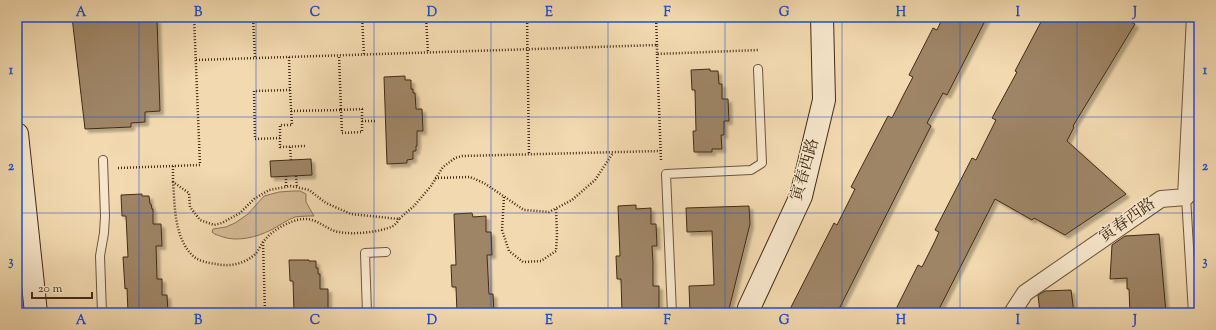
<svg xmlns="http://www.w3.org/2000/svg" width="1216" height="330" font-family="'Sorts Mill Goudy','Noto Serif SC',serif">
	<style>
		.green { fill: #d4bb95; stroke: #8b7356 }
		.building { fill: #9e8566; stroke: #422b16; filter: url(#shadow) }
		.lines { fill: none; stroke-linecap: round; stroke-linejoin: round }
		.lane-casing { stroke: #6e563c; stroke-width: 10 }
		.street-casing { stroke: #6e563c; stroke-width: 18 }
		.secondary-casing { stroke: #422b16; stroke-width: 24 }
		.path { stroke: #422b16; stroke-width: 2.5; stroke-dasharray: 1 2; stroke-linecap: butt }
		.lane { stroke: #f7e6cb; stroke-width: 8 }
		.street { stroke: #f7e6cb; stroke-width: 16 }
		.secondary { stroke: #f7e6cb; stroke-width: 22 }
		.grid { fill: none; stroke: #1d4ed8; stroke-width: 1; stroke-opacity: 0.55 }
		.labels { text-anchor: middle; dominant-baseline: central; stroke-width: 3; stroke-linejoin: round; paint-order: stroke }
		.street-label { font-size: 16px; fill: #422b16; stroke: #f7e6cb }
		.neatline { fill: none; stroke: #1d4ed8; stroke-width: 1.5 }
		.grid-label { font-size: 13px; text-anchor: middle; font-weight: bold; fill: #1d4ed8 }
	</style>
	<defs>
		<filter id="shadow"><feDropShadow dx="3.5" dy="3.5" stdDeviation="1" flood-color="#0004"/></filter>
	</defs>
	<rect width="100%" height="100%" fill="#f2d9af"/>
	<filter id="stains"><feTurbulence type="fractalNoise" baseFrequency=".005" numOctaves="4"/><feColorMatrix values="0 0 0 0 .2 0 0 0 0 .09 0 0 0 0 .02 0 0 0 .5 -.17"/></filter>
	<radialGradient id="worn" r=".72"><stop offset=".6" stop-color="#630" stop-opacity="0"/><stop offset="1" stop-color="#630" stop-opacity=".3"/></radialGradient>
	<path class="green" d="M293 191H300L306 194V202L314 216C308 216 302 216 295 217 286 220 279 226 271 230 257 237 238 242 223 237 218 235 215 235 212 232L213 229 226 227 235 223 248 214 264 196 279 192Z"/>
	<path class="building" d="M72 17H142V19H157L160 111 145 112V122L131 123V127L85 129Z
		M943 17H987L947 95 943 93 927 123 931 126 837 313H788L834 223 837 225 855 189 851 187 888 116 892 118 903 96 913 77 909 75 933 28 937 30Z
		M1049 17H1124L1135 24 1073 126 1074 127 1067 141 1126 194 1065 235 1034 218 1032 220 995 199 937 313H894L918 265 922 267 935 241 939 232 935 230 972 158 976 160 996 120 992 118 1017 72 1015 71 1042 20 1046 22Z
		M710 69V71H718L719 84H722V99H728L729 121H724V135H721L722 149H712V152H694L693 131H696L695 90H692L691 70Z
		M405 76V80H411V89H413V93H415L416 109H422L423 131H417V146H416V151H413V159L407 160V163L387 164 384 77Z
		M311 159 312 175 271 177 270 161Z
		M142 194V196H149L150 204H151L152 209H153V224H161L162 246H156L157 279H162V295H167L168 313H128L127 288 125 289 123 257H128L126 216H122L121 195Z
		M636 205V209L651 208V224H656L657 246H652L653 262V286H659V308H654V313H622L621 279H617L616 256H620L618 206Z
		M749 206 750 224 728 313H690L689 286 714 285 712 231 687 232 686 208Z
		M472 213 473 217 486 216V232H491L492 255H487L489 294H493L494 313H457L456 287H452L451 265H456L454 214Z
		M1159 234 1166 313H1130L1129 289H1127V278L1110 279 1112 245 1125 236Z
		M289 260H309V261H316V268H318V274H320V289H328V312L294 313 293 281H290Z
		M1071 290 1074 313H1040L1038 295 1045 291Z"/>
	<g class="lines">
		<g class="lane-casing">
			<path id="lane" d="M102 313 100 256 104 233 105 216 103 160
				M367 313 365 253 386 252
				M672 313 666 174 751 170 762 163 758 69
				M1193 313 1186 197H1199"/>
		</g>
		<g class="street-casing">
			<path id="street" d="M1012 313 1025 293 1161 199 1186 197 1195 17"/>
		</g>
		<g class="secondary-casing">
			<path id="secondary" d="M17 134 36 313
				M748 313 749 308 801 196 824 100 822 17"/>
		</g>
		<path class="path" d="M253 17 255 58
			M362 17 364 55
			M426 17 428 53
			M527 17 529 154
			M656 17 657 45
			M657 54 661 161
			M196 60 657 45V54L759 50
			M290 90 292 125H280V147L305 146
			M362 109V132L342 133 341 110Z
			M291 111 341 110 339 56
			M362 121H377
			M280 138 255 139 254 91 290 90 289 57
			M290 147 291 160
			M173 166V182
			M118 168 200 165 194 17
			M286 176V187
			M296 176 297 187
			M435 178 470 177 484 183 524 210 549 212 572 200 595 180 613 153
			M504 197 502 230 509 251 523 262 541 261 556 251 557 235 556 208
			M399 219C398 221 396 224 393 226 381 232 353 235 339 232 326 230 318 218 303 219 290 220 271 231 264 241 260 245 258 253 253 256 243 264 229 267 216 264 208 263 197 261 191 254 174 235 175 206 173 182L189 193 190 207 200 220 214 225 222 223 240 213 254 199 269 190 291 186 309 190 326 203 351 214 399 219 414 206 431 186 443 167 455 158 462 156 660 151
			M263 242 265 313"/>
		<use href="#lane" class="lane"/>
		<use href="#street" class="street"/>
		<use href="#secondary" class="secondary"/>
	</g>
	<path class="grid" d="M139 17V313M256 17V313M374 17V313M491 17V313M608 17V313M725 17V313M842 17V313M960 17V313M1077 17V313M17 117H1199M17 213H1199"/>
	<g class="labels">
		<g class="street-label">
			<text transform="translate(806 170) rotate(-74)">寅春西路</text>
			<text transform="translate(1128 221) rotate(-35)">寅春西路</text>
		</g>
	</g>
	<rect width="1216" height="330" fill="none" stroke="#f2d9af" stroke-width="44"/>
	<path d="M32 292v6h60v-6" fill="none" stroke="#422b16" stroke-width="2"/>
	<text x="38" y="292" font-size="12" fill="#422b16" stroke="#f7e6cb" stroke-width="3" paint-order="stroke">20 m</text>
	<rect x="22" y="22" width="1172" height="286" class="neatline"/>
	<g class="grid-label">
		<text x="81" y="16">A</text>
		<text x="198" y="16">B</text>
		<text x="315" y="16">C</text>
		<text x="432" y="16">D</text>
		<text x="549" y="16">E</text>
		<text x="667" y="16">F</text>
		<text x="784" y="16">G</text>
		<text x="901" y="16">H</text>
		<text x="1018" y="16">I</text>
		<text x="1135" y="16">J</text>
		<text x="11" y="74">1</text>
		<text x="1205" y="74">1</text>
		<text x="11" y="170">2</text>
		<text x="1205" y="170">2</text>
		<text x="11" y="265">3</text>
		<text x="1205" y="265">3</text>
		<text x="81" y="324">A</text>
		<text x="198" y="324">B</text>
		<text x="315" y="324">C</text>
		<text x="432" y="324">D</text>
		<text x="549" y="324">E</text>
		<text x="667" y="324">F</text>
		<text x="784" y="324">G</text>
		<text x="901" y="324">H</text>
		<text x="1018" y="324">I</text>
		<text x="1135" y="324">J</text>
	</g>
	<rect width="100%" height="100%" filter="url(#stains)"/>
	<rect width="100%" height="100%" fill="url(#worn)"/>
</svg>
